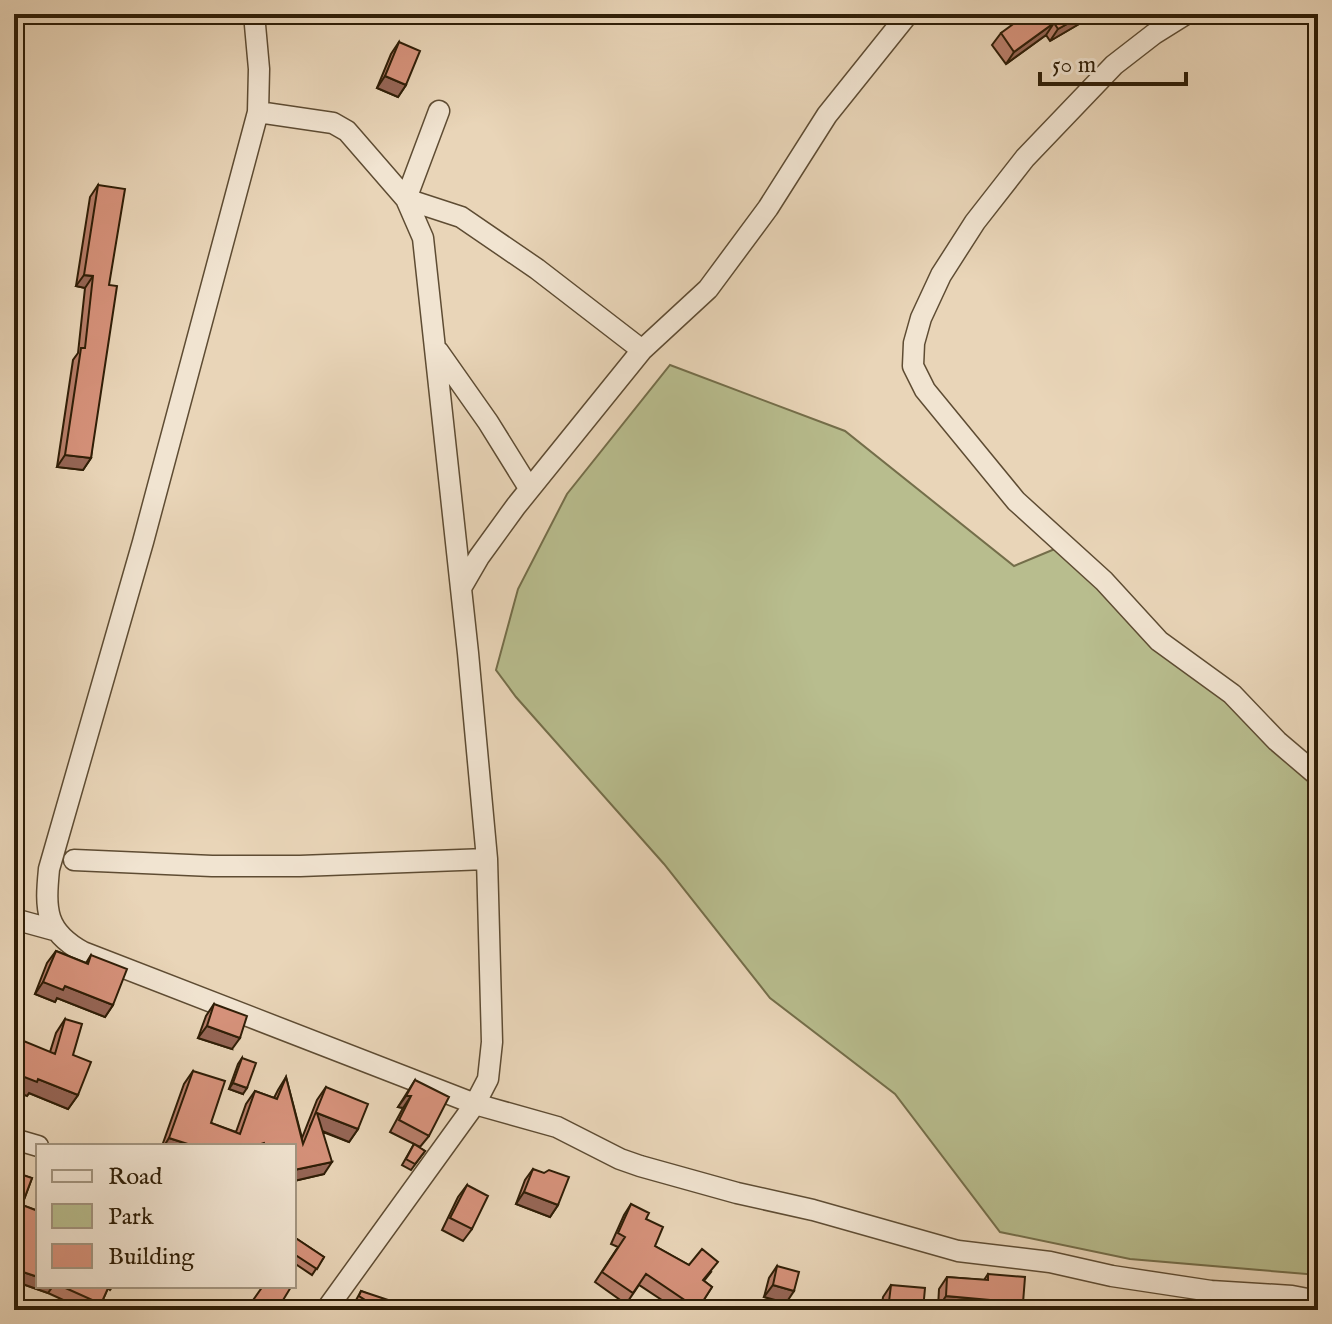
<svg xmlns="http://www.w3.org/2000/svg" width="1332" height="1324" font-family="'IM FELL English',serif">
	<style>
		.green { fill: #b8bd8e; stroke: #746e4a; stroke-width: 2 }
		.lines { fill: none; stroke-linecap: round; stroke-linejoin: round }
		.minor-casing { stroke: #5e4c33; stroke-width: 23 }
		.minor { stroke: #f1e4d1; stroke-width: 20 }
		.wall { fill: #b87e6a; stroke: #2f1e07; stroke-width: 2 }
		.shaded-wall { fill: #966656; stroke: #2f1e07; stroke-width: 2 }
		.building { fill: #d6927b; stroke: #2f1e07; stroke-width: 2 }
	</style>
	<rect width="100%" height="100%" fill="#e9d5b8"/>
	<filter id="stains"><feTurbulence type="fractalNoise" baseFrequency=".0025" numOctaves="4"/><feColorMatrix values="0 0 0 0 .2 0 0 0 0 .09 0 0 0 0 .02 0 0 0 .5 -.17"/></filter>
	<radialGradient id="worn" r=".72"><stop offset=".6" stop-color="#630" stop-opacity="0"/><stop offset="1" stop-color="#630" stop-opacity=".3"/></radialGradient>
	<path class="green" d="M670 365 845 431 1014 566 1062 546 1318 785V1275L1130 1259 1000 1232 895 1094 770 998 664 864 516 697 496 670 518 589 567 494Z"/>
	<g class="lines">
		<g class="minor-casing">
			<path id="minor" d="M254 14 259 69 258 112 143 542 49 869C45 910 45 931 83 952L475 1104 557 1127 620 1159 640 1166 737 1193 813 1210 958 1251 1050 1262 1112 1276 1211 1291 1292 1296 1318 1301
				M1186 14 1154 34 1114 65 1025 158 975 222 941 275 921 318 914 343 913 366 925 390 1016 501 1104 581 1159 641 1232 694 1277 741 1318 776
				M1313 14 1318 17
				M439 111 406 199 461 217 537 269 642 350
				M258 112 333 123 347 131 406 199 423 238 468 653 487 859 492 1042 488 1079 475 1104 326 1310
				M438 351 488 422 529 488
				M461 588 479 557 516 506 642 350 708 289 768 208 827 115 908 14
				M74 860 212 866H300L487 859
				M14 919 54 930
				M14 1139 38 1146"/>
		</g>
		<use href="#minor" class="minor"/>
	</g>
	<path class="wall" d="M1031 19 1079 24 1050 41 1046 35 1006 64 992 45 1001 33Z
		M399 42 406 85 398 97 377 88 391 54Z
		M98 185 109 285 91 458 83 470 57 467 73 360 78 353 85 288 76 286 90 197Z
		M56 951 86 963 91 955 113 1005 105 1017 57 998 55 1002 35 994 47 963Z
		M214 1004 232 1049 198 1038 206 1016Z
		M65 1019 73 1055 78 1095 68 1109 29 1093 27 1096 50 1052 56 1033Z
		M242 1058 243 1094 229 1089 238 1064Z
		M193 1071 211 1123 236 1132 246 1104 255 1091 274 1098 278 1090 286 1077 302 1138 317 1100 326 1087 358 1129 349 1142 323 1132 324 1174 294 1181V1146H162L184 1084Z
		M415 1080 429 1136 420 1147 390 1132 403 1108 398 1107Z
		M414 1144 425 1151 411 1170 402 1165Z
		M533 1169 558 1205 550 1217 516 1204 525 1180Z
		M14 1172 32 1178 22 1205 38 1211V1286H113L110 1290 108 1288 101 1304 97 1310H85L48 1293 14 1281Z
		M467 1185 472 1229 463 1241 442 1230 458 1197Z
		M631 1204 646 1219 655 1246 689 1265 711 1272 704 1281 712 1287 697 1310H677L639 1285 626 1304 595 1282 618 1247 611 1244 624 1215Z
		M294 1237 324 1257 312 1275 294 1263Z
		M777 1266 786 1303 764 1297 769 1278Z
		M988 1274 1018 1310H961L938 1308 939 1289 947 1277 984 1280Z
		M891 1285 923 1310H881L883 1297Z
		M361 1291 405 1310H367L355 1302Z"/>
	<path class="shaded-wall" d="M43 14H69L64 22 38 21Z
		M1085 14H1087L1079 24 1050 41 1058 29Z
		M1054 23 1046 35 1006 64 1014 52Z
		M385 76 406 85 398 97 377 88Z
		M84 275 93 276 85 288 76 286Z
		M65 455 91 458 83 470 57 467Z
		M43 982 65 986 113 1005 105 1017 57 998 55 1002 35 994Z
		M207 1026 240 1038 232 1049 198 1038Z
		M14 1073 38 1079 78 1095 68 1109 29 1093 27 1096 14 1091Z
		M233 1083 247 1088 243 1094 229 1089Z
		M406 1096H411L403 1108 398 1107Z
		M317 1113 358 1129 349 1142 310 1126Z
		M169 1138 194 1146H164Z
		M332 1162 324 1174 294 1181V1170Z
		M524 1192 558 1205 550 1217 516 1204Z
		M14 1269 38 1277V1286H53L48 1293 14 1281Z
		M773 1285 794 1291 786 1303 764 1297Z
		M946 1296 1023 1303 1018 1310H961L938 1308Z"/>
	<path class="building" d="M1027 14 1031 19 1041 14H1085L1058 29 1054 23 1014 52 1001 33Z
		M399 42 420 51 406 85 385 76Z
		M98 185 125 189 109 285 117 286 91 458 65 455 81 348H85L93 276 84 275Z
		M56 951 88 964 91 955 127 969 113 1005 65 986 63 990 43 982Z
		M214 1004 247 1016 240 1038 207 1026Z
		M65 1019 82 1024 73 1055 91 1062 78 1095 38 1079 37 1082 14 1073V1037L55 1054Z
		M242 1058 256 1063 247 1088 233 1083Z
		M193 1071 225 1081 211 1123 240 1134 255 1091 277 1099 286 1077 303 1144 326 1087 368 1104 358 1129 317 1113 332 1162 294 1170V1146H265L264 1143 255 1146H194L169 1138Z
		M415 1080 449 1097 429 1136 399 1120 411 1096H406Z
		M414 1144 425 1151 415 1164 406 1159Z
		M533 1169 544 1173 549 1170 569 1177 558 1205 524 1192Z
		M14 1172 32 1178 22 1205 38 1211V1277L14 1269Z
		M467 1185 488 1196 472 1229 450 1218Z
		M631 1204 649 1213 646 1219 663 1227 655 1246 689 1265 702 1249 718 1262 703 1280 712 1287 698 1309 646 1274 633 1293 602 1272 625 1237 618 1233Z
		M294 1237 324 1257 317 1269 294 1254Z
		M777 1266 799 1272 794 1291 773 1285Z
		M988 1274 1025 1277 1023 1303 946 1296 947 1277 988 1280Z
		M891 1285 925 1288 923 1310H888Z
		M61 1286H109L101 1304Z
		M263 1286H289L291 1287 277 1310H246Z
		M361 1291 406 1306 405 1310H381L359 1296Z"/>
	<rect width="1332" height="1324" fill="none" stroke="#e9d5b8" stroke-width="48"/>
	<rect x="16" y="16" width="1300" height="1292" fill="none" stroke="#2f1e07" stroke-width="4"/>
	<rect x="24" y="24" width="1284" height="1276" fill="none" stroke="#2f1e07" stroke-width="2"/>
	<rect x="36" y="1144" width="260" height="144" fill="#f1e4d1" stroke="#a39580" stroke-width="2"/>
	<rect x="52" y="1170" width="40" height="12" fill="#f1e4d1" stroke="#a39580" stroke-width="2"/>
	<text x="108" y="1184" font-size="24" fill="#2f1e07">Road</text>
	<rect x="52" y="1204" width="40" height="24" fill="#b8bd8e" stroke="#a39580" stroke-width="2"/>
	<text x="108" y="1224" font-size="24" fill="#2f1e07">Park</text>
	<rect x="52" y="1244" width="40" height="24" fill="#d6927b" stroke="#a39580" stroke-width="2"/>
	<text x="108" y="1264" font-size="24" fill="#2f1e07">Building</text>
	<path d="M1040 72v12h146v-12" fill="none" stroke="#2f1e07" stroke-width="4"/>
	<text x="1052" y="72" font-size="24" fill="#2f1e07" stroke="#f1e4d1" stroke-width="6" paint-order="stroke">50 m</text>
	<rect width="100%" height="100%" filter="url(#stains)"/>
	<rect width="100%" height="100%" fill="url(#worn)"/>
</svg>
